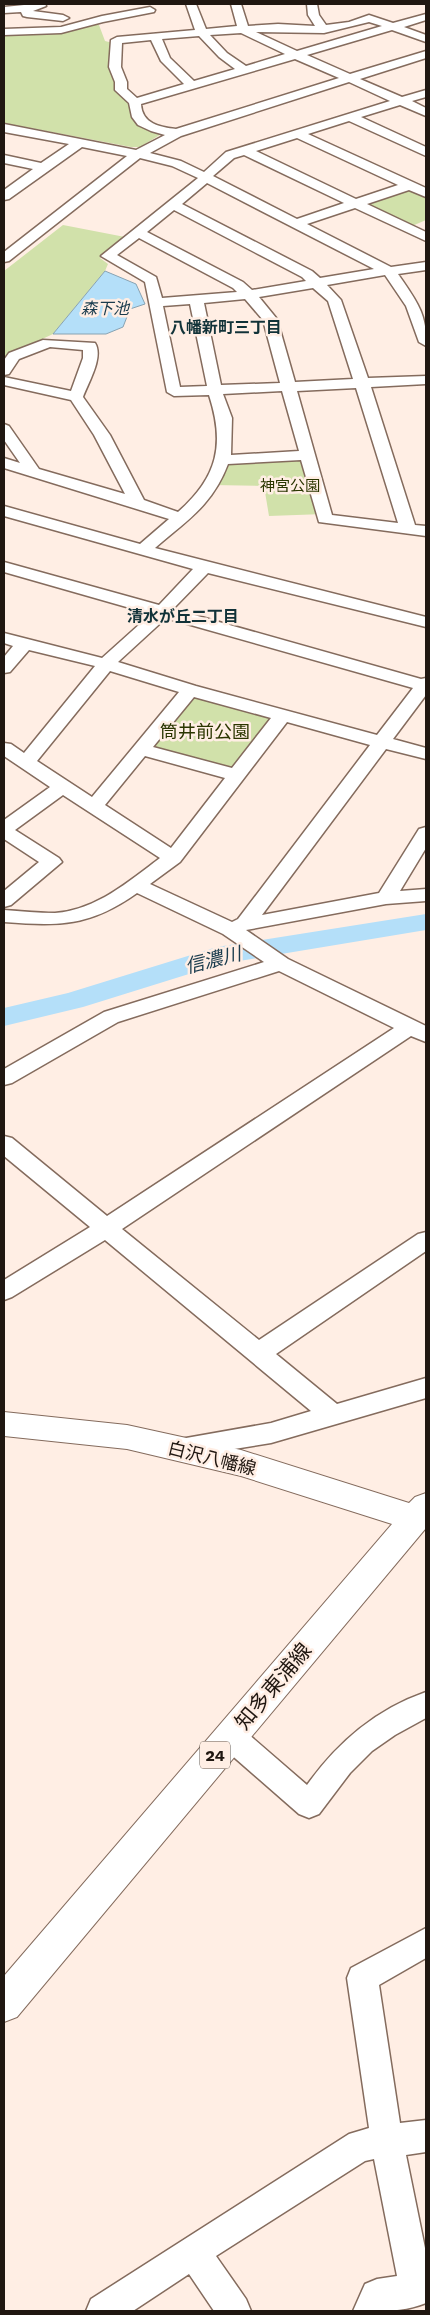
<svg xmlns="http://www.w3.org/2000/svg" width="430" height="2315" font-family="'Work Sans','Noto Sans JP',sans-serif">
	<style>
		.green { fill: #d1e1aa }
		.water { fill: #b4dff9; stroke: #88a3b3 }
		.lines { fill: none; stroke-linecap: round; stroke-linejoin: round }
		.river { fill: #b4dff9; fill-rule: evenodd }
		.minor-casing { stroke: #846b5d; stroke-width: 3 }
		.major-casing { stroke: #846b5d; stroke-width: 2 }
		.minor { fill: #fff; fill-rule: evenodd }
		.major { fill: #fff; fill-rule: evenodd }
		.labels { text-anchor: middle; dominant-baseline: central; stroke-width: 5; stroke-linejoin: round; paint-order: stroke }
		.far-park-label { font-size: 15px; fill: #2b3600; stroke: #ffeee4 }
		.far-water-label { font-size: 16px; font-style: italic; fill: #193b4d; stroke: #ffeee4 }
		.far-neighbourhood-label { font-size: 16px; font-weight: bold; fill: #113238; stroke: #ffeee4 }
		.shield { fill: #ffeee4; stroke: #635850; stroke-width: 1 }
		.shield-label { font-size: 16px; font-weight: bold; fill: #201711 }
		.park-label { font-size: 18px; fill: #2b3600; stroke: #ffeee4 }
		.street-label { font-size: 18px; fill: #201711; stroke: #ffeee4 }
		.water-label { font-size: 19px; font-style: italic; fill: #193b4d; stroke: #ffeee4 }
		.near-street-label { font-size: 21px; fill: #201711; stroke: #ffeee4 }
	</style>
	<rect width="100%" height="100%" fill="#ffeee4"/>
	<path class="green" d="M95 24 99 25 105 41 113 43 130 103C126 123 148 127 163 133L140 147H131L4 123V33L70 32 80 27Z
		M411 188 426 196V220L412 226 365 204Z
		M63 225 125 237 100 258 108 264 105 271 53 334 10 354 4 361V271Z
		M308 455 324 514 269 516 264 486 212 485 222 460Z
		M190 690 282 716 236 775 141 749Z"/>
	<path class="water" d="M105 271 136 284 145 304 130 309 123 327 106 334H53Z"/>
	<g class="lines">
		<path class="river" d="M426 914V930L221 964 83 1007 4 1026V1008L68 993 217 947Z"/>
		<g class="minor-casing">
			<path id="minor" d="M34 4H45L46 6 33 11 63 15 69 18 63 21 27 17 23 16 21 12 4 13V7Z
				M186 4H196L206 29 237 26 231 4H241L248 26 278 24 315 26 308 15 307 4H317L319 15 326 25 349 22 369 15 393 23 426 14V20L404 27 426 35V42L392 30 307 55 350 74 426 51V58L360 79 402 97 426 90V97L412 101 426 108V116L400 105 361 117 426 147V156L349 121 308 134 426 188V197L409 190 367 204 426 232V241L355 208 307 224 391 267 426 262V270L398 274C415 299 428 314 426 346L419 342 406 306 385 275 327 285 341 300 368 378 426 376V384L371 387 415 525 426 526V536L319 522 301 460 228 464C212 506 187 520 155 548L426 617V627L208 573 173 609 421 679 426 678V695L393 739 426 748V759L386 749 262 915 379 893 419 829 426 827V848L400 891 426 889V901L386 904 246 930 288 959 426 1026V1042L411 1036 122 1229 259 1340 418 1234 426 1232V1251L276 1354 337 1404 426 1378V1398L271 1443 178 1458 169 1455 165 1448 169 1441 271 1423 311 1411 105 1240 12 1297 4 1300V1280L90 1227 4 1156V1136L12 1138 107 1216 394 1028 279 971 118 1022 12 1083 4 1085V1069L104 1012 264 962 223 934 137 893C89 927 60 926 4 922V910C21 911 38 913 55 913 96 910 128 882 160 858L63 795 15 830 59 858 62 862 11 905 4 907V891L39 862 4 839V820L50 787 4 756V743L11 744 24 753 95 666 29 650 10 672 4 673V657L13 646 4 643V633L102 658 151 614 4 572V562L159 605 193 569 4 516V506L140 544 169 519 4 468V458L20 463 4 440V424L9 426 39 469 125 494 94 435 71 400 4 385V377L71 391 83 358V350L50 347 19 359 9 374 4 375V360L9 353 43 340 95 343C104 357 88 383 83 397L110 435 144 500 178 512C218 477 225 444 209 395L174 396 167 392 145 282 101 256 198 178 172 166 140 158 9 261 4 262V252L127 156 82 147 9 199 4 200V190L33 169 4 163V155L41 163 69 144 4 132V124L136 150 165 135 151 131 138 125 132 117 129 103 115 90V82L109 67 111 40 117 37 195 30ZM369 22 382 26 297 51 256 32 324 33ZM241 33 285 54 246 66 227 53 210 35ZM199 36 219 57 235 69 194 81 170 58 162 39ZM151 40 161 61 184 84 137 98 127 89V82L121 67 122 43ZM295 59 339 78 176 129C160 127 142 124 141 104ZM349 82 390 101 226 152 204 172 181 161 150 153 181 136ZM297 138 398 185 356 199 256 151ZM244 155 344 203 297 219 213 176 234 158ZM207 183 374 269 320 278 312 271 182 204ZM174 210 302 277 306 281 252 290 243 282 147 232ZM139 238 233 288 237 292 162 298 156 277 117 255ZM313 288 328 301 353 379 295 382 277 319 259 297ZM245 299 263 320 280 383 221 385 204 303ZM190 304 207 386 180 387 163 306ZM356 388 398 523 332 515 297 391ZM282 391 299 451 231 455 232 418 223 394ZM166 618 413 688 377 735 196 686 118 662ZM110 671 179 692 92 797 37 761ZM194 697 271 718 232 768 153 747ZM287 722 370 745 238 919 232 922 150 884 180 862ZM145 756 225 778 171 848 105 805Z
				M150 7 155 10 154 12 103 22 61 33 4 35V29L61 27 102 16Z
				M426 1692V1718L395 1735 372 1751 350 1773 319 1814 309 1818 299 1814 220 1745 216 1736 220 1727 230 1723 240 1727 307 1785C338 1742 375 1710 426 1692Z
				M426 1928V1958L379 1985 400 2123 426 2120V2152L406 2155 426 2253V2303C404 2312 377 2312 353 2311L365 2284 377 2279 397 2276 374 2159 365 2161 216 2256 246 2299 251 2311H214L189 2274 133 2311H86L91 2299 349 2134 369 2128 347 1978 351 1968Z"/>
		</g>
		<g class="major-casing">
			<path id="major" d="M4 1412 127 1425 241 1450 409 1503 415 1497 426 1493V1528L17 2017 4 2022V1976L392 1524 241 1476 127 1449 4 1436Z"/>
		</g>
		<use href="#minor" class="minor"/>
		<use href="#major" class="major"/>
	</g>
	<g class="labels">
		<g class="far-park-label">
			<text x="290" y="486">神宮公園</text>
		</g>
		<g class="far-water-label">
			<text x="105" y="308">森下池</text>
		</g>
		<g class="far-neighbourhood-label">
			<text x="226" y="327">八幡新町三丁目</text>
			<text x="183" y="616">清水が丘二丁目</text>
		</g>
		<rect class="shield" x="200" y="1741.5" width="30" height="27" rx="4"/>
		<g class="shield-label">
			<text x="215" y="1755">24</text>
		</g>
		<g class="park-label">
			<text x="205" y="731">筒井前公園</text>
		</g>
		<g class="street-label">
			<text transform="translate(212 1458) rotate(14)">白沢八幡線</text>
		</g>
		<g class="water-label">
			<text transform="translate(213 960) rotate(-14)">信濃川</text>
		</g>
		<g class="near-street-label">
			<text transform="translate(273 1686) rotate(-50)">知多東浦線</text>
		</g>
	</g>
	<rect width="430" height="2315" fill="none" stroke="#201711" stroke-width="10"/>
</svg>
